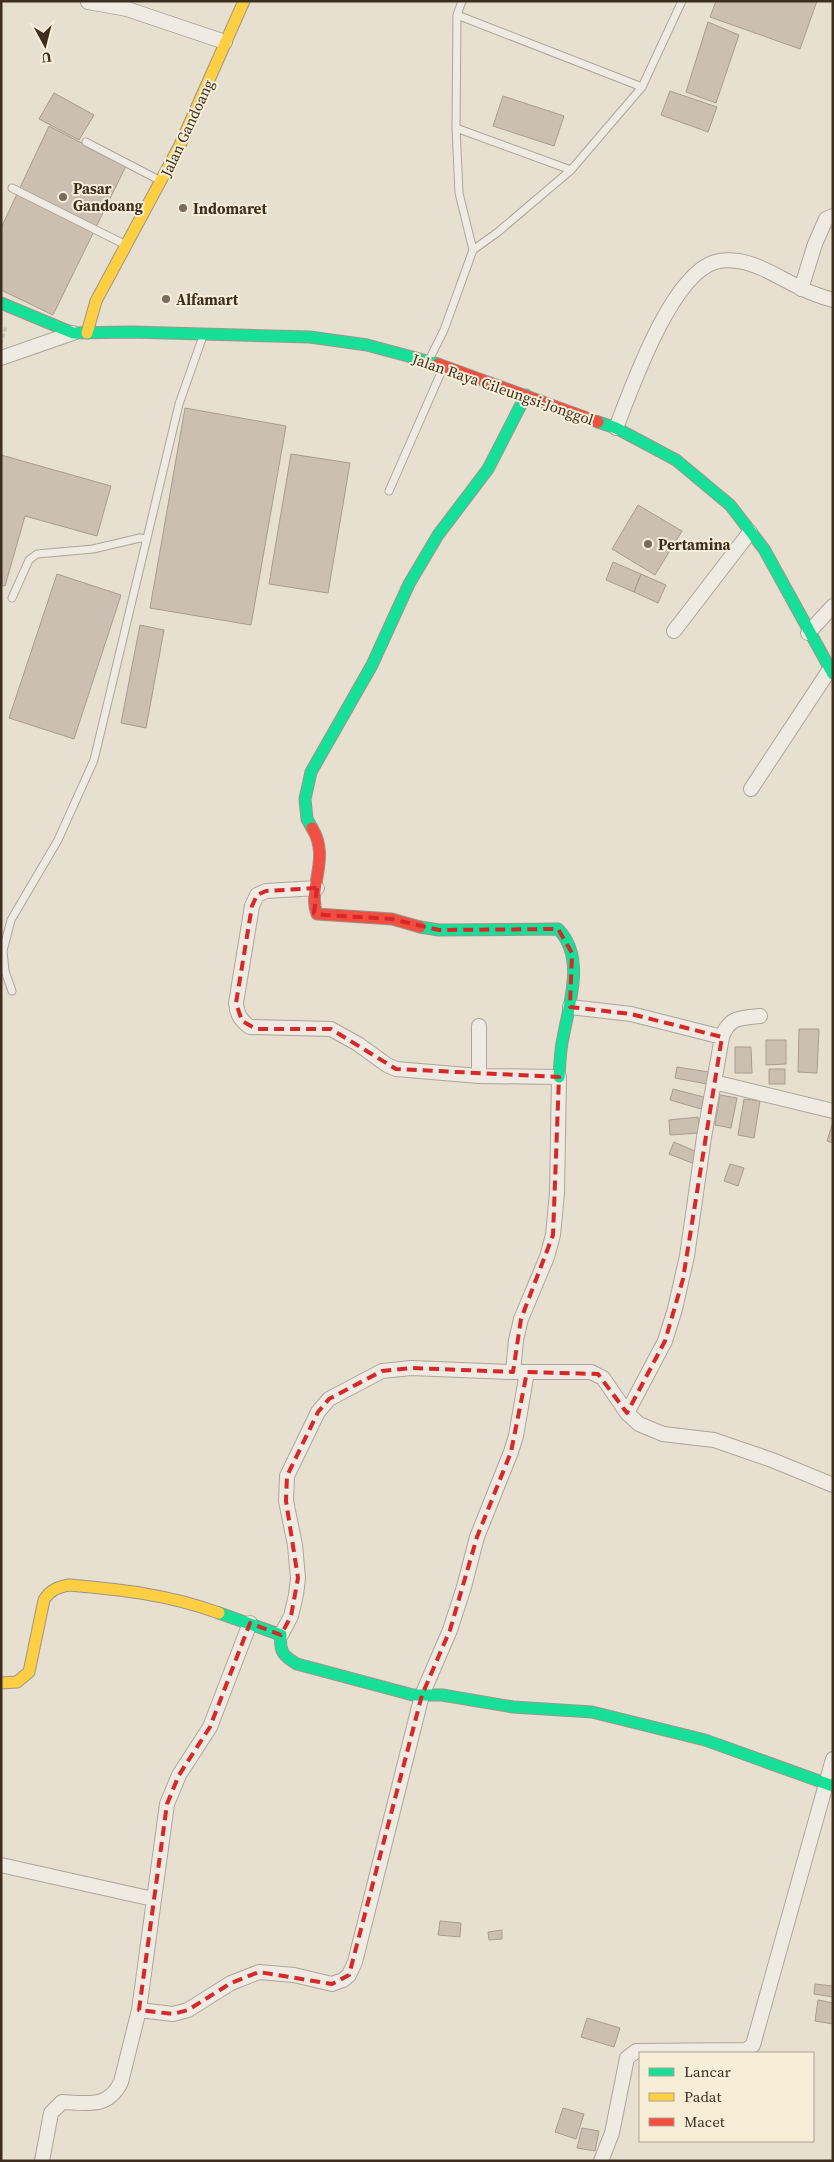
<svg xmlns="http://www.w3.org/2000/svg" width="834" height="2162" font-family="'Source Serif 4',serif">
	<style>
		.building { fill: #cbbfb2; stroke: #a89c90 }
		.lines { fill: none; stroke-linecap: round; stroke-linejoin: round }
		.lane-casing { stroke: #ada599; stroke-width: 9 }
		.street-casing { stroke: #ada599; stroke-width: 16 }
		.fast-casing { stroke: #9c958a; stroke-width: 13 }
		.slow-casing { stroke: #9c958a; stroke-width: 13 }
		.jam-casing { stroke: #9c958a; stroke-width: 13 }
		.path { stroke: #c8c2b9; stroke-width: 3; stroke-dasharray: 4 2.5; stroke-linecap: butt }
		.lane { stroke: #efebe3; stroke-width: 7 }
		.street { stroke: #efebe3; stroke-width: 14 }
		.fast { stroke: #16e098; stroke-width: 11 }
		.slow { stroke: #ffcf43; stroke-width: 11 }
		.jam { stroke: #f24e42; stroke-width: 11 }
		.marked { fill: none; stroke: #d62828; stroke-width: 4; stroke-dasharray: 10 6; stroke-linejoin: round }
		.poi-dot { fill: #786c5e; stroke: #f7eed8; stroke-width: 2 }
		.labels { text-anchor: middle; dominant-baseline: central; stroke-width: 4; stroke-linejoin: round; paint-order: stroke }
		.street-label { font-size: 15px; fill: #3d2e20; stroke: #f7eed8 }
		.poi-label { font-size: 15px; font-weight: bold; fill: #3d2e20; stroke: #f7eed8; text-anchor: start }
	</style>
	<rect width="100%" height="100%" fill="#e7e0d1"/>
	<path class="building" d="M716 1H817L800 49 710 17Z
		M708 22 739 35 716 103 686 92Z
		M670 91 717 107 708 132 661 115Z
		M54 93 94 115 79 140 39 119Z
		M503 96 564 116 554 146 493 126Z
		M49 126 126 166 53 315 1 290V228Z
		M185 408 286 426 251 625 150 608Z
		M291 454 350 463 328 593 269 584Z
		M1 455 111 486 97 536 25 516 5 586 1 585Z
		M638 505 682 531 655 575 612 549Z
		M613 562 641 574 634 592 606 580Z
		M57 574 121 595 74 739 9 718Z
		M641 574 666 585 658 603 634 592Z
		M140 625 164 630 146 728 121 723Z
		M799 1029H819L817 1073 798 1072Z
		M766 1040H786V1064L766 1065Z
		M735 1047H751L752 1073H735Z
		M677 1067 709 1072 707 1084 675 1078Z
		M769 1069H785V1084H769Z
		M673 1089 704 1097 701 1109 670 1100Z
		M720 1095 737 1098 731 1128 715 1125Z
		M744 1099 760 1101 754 1138 738 1135Z
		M698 1117 699 1133 670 1135 669 1120Z
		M832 1125H833V1143L827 1141Z
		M674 1142 697 1152 692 1163 669 1154Z
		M730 1164 744 1168 738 1186 724 1181Z
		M440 1921 461 1923 460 1937 438 1935Z
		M502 1930V1939L489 1940 488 1932Z
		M815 1984 833 1986V1997L814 1994Z
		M818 2000 833 2003V2024L815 2021Z
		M587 2018 620 2028 614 2047 581 2037Z
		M563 2108 584 2114 576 2139 555 2132Z
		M582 2128 599 2131 595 2151 577 2148Z"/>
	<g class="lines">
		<g class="lane-casing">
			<path id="lane" d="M457 15 642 87
				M456 128 571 170
				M86 142 161 181
				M12 188 124 244
				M473 250 498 232 571 170 642 87 682 1
				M430 358 444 330 473 250 459 193 456 128 457 15 462 1
				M389 491 443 368
				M12 598 29 560 37 554 93 549 140 538 147 539
				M12 991 5 971 3 951 11 920 58 840 94 760 179 404 203 336"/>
		</g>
		<g class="street-casing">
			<path id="street" d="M88 2 127 9 225 42
				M801 289 815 244 826 219 833 216
				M1 358 73 333
				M616 428C632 387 671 275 715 262 722 260 731 260 738 261 760 264 781 279 801 288 811 293 822 297 833 300
				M674 631 750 532
				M808 633 833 606
				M751 789 830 669
				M317 888 266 891 257 895 252 906 236 1003C237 1014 240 1020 250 1027L331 1029 358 1044 387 1065 396 1069 479 1076 559 1077 557 1193 553 1235 547 1257 521 1319 516 1340 513 1372
				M570 1007 631 1014 722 1037 714 1082
				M479 1026V1076
				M722 1037C729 1017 740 1018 760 1016
				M627 1413 665 1341 675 1309 687 1256 704 1137 714 1082 833 1111
				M281 1635 291 1616 296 1595 298 1578 295 1545 286 1501 287 1476 318 1412 329 1399 382 1371 411 1368 513 1372H591L603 1378 627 1413 639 1424 663 1434 714 1440 772 1460 833 1485
				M1 1865 153 1899
				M139 2010 173 2014 188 2010 231 1983 259 1972 294 1975 332 1984 343 1980 349 1975 355 1962 422 1695 450 1630 464 1587 477 1537 511 1452 516 1436 527 1372
				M42 2161 51 2113 62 2102C87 2103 108 2109 121 2082L139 2010 167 1804 179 1775 210 1727 250 1623
				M601 2161 612 2133 627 2058 636 2051 746 2050 753 2045 833 1759"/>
		</g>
		<g class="fast-casing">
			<path id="fast" d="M1 303 73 333 131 332 310 337 367 345 438 364
				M598 422 616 428 676 460 730 505 764 549 833 674
				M312 828 307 819 305 799 311 772 372 665 409 584 438 535 488 469 526 395
				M420 927 439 930 558 929C586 957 569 1004 563 1038 560 1050 560 1064 559 1077
				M219 1613 281 1635C279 1651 283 1656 297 1664L413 1695H442L513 1707 592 1712 705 1740 833 1786"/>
		</g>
		<g class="slow-casing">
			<path id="slow" d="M87 333 96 301 180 145 244 1
				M1 1683 17 1682 29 1672 44 1600C50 1590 58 1587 69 1585 123 1590 167 1594 219 1613"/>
		</g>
		<g class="jam-casing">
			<path id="jam" d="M438 364 598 422
				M312 828C331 858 307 888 317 914L392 919 420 927"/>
		</g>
		<path class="path" d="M1 344 6 326"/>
		<use href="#lane" class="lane"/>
		<use href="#street" class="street"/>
		<use href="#fast" class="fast"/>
		<use href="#slow" class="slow"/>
		<use href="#jam" class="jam"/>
	</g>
	<path class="marked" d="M317 888 314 913 325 915 392 919 439 930 558 929 572 953 570 1007 631 1014 722 1037 683 1279 665 1341 627 1413 598 1374 527 1372 511 1452 477 1537 450 1630 422 1695 349 1975 332 1984 259 1972 231 1983 188 2010 173 2014 139 2010 167 1804 179 1775 210 1727 250 1623 281 1635 291 1616 298 1578 286 1501 287 1476 318 1412 329 1399 382 1371 411 1368 513 1372 521 1319 553 1235 559 1077 396 1069 331 1029H256L242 1021 236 1003 252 906 257 895 266 891Z"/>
	<g class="poi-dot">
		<circle cx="63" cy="197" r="5"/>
		<circle cx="183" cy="208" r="5"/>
		<circle cx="166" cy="299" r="5"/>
		<circle cx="648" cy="544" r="5"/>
	</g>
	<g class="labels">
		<g class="street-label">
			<text transform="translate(187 128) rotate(-65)">Jalan Gandoang</text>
			<text transform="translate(503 389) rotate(19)">Jalan Raya Cileungsi-Jonggol</text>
		</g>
		<g class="poi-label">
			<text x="73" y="188">Pasar<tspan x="73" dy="17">Gandoang</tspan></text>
			<text x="193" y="208">Indomaret</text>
			<text x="176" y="299">Alfamart</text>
			<text x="658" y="544">Pertamina</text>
		</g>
	</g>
	<rect width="834" height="2162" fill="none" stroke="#3d2e20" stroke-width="5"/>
	<rect x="639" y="2052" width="175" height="90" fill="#f7eed8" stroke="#ada18e"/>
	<rect x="649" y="2068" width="25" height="8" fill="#16e098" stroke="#ada18e"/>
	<text x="684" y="2077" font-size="15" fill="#3d2e20">Lancar</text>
	<rect x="649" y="2093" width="25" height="8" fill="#ffcf43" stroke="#ada18e"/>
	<text x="684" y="2102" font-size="15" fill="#3d2e20">Padat</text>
	<rect x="649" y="2118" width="25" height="8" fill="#f24e42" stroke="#ada18e"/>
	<text x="684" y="2127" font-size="15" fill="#3d2e20">Macet</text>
	<g transform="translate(45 45) rotate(173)" stroke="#f7eed8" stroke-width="4" paint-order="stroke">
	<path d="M0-4L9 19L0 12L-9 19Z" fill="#3d2e20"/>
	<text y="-8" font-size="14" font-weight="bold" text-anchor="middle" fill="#3d2e20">U</text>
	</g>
</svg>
